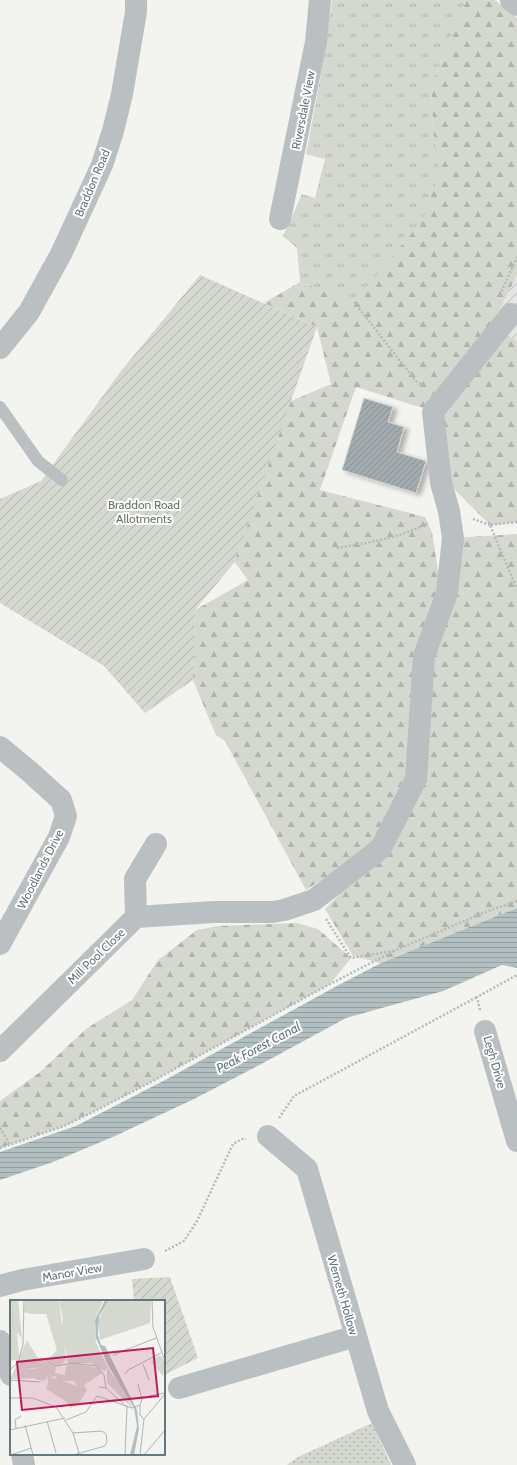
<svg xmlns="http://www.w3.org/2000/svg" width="517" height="1465" font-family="Cabin,sans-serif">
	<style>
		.industrial { fill: url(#industrial-furrows) }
		.grass { fill: url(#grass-dots) }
		.forest { fill: url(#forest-firs) }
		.park { fill: url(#park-tufts) }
		.garden { fill: url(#garden-furrows) }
		.water { fill: url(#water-rules) }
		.building { fill: url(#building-hatch); stroke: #d4d4d2; filter: url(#shadow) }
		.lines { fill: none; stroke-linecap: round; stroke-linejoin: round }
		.path { stroke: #b6b9ba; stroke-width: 2.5; stroke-dasharray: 2 2; stroke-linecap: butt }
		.service { stroke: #babfc1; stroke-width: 12 }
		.minor { stroke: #babfc1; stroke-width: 22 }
		.labels { text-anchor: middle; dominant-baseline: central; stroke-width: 4; stroke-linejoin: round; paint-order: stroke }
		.street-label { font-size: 12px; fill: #65777d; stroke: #fff }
		.park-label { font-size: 12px; fill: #6a7563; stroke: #fff }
		.water-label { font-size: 13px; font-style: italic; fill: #61787b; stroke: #fff }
		.inset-road { fill: none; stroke: #adb6b8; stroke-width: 1 }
		.view { fill: #c2185b; fill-opacity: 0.15; stroke: #c2185b; stroke-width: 2 }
		.inset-edge { fill: none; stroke: #65777d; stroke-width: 2 }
	</style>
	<defs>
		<pattern id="industrial-furrows" width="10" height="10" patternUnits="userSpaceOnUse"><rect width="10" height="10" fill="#e4e4e3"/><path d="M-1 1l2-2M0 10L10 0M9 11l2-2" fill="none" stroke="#bcbebd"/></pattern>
		<pattern id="grass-dots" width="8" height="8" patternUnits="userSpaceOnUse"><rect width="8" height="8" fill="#d4d8cf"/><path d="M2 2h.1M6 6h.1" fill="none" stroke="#b0b4ad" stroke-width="1.8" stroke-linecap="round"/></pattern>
		<pattern id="forest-firs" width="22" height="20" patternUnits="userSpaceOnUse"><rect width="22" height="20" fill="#d4d8cf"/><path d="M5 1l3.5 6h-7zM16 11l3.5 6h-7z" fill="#b0b4ad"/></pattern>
		<pattern id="park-tufts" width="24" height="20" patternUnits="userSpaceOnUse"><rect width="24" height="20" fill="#d4d8cf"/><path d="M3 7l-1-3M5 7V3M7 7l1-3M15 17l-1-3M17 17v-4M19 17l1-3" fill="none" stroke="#b0b4ad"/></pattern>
		<pattern id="garden-furrows" width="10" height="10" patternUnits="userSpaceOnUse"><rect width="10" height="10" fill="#d4d8cf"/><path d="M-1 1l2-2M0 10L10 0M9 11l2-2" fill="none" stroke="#b0b4ad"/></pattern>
		<pattern id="water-rules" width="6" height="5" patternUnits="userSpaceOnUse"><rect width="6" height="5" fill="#b1bfc0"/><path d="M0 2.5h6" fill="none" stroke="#94a0a1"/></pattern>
		<pattern id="building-hatch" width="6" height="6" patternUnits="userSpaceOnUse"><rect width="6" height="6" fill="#a2abae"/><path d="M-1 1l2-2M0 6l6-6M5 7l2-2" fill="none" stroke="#889093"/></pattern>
		<filter id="shadow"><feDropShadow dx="4.5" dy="2.5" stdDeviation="2" flood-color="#0004"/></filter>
	</defs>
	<rect width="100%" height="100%" fill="#f3f3f0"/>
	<path class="industrial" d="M517 275V341L491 326Z"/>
	<path class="grass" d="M372 1423 391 1465H287L298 1457Z"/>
	<path class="forest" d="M466 0H495L517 18V275L491 326 426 409 356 387 320 490 425 517 432 532 441 591 407 780 367 851 306 890 225 741 216 735 193 680 195 610 248 580 230 556 268 414 291 401 331 384 317 327 264 303 300 282 354 301 433 128 431 87Z
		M502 332 517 341V522L490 525 444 479 440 413Z
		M517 534V908L381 963 353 956 325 909 385 848 419 782 420 721 453 538Z
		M297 923 318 929 351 958 330 984 151 1082 93 1112 64 1126 0 1148V1101L40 1072 86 1029 132 1000 158 960 197 930 218 926Z"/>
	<path class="park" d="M332 0H466L431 87 433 128 439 173 423 220 354 302 300 282 297 248 283 236 302 194 315 198 325 159 306 154 320 80Z"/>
	<path class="garden" d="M200 275 317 327 234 563 195 610 193 680 145 713 104 666 0 603V499L41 481 121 371Z
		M170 1277 198 1358 164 1375V1301H134L132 1279Z"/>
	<path class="water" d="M517 908V968L502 965 443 991 346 1018 265 1062 194 1099 115 1136 53 1162 0 1180V1152L76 1126 167 1079 335 987 381 963Z"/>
	<path class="building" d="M364 398 393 407 388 422 404 427 397 452 426 461 416 493 342 470Z"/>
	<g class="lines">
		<path class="path" d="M500 295 517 257
			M354 302 416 381 424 387
			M473 519 490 525
			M517 522 490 525 517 589
			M337 548C367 543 400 538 428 523
			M326 919 351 958 393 951
			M480 1010 477 997 517 975
			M279 1118 294 1096 477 997
			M0 1128 10 1145
			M0 1148 64 1126 93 1112 151 1082 330 984 396 950 488 911 517 901
			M165 1251 184 1241 197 1221 233 1144 242 1139H246"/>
		<path class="service" d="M0 407 38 461 62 480"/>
		<path class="minor" d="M511 0 517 5
			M280 219 316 42 320 0
			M0 348 29 312 61 254 102 165 113 131 122 94 136 12V0
			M0 747 29 771 61 800 66 816 59 837 0 944
			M136 917 214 912H273L284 910 314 900 381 848 416 779 424 656 447 593 453 538 449 511 441 483 433 412 511 314
			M485 1031 517 1141
			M0 1051 136 917 135 879 156 844
			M268 1136 307 1169 378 1411 405 1465
			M0 1286 22 1280 144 1259
			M0 1341 10 1368 11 1375
			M179 1388 356 1336
			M22 1454 24 1465"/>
	</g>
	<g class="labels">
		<g class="street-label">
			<text transform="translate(303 110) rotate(-79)">Riversdale View</text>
			<text transform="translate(92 183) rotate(-67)">Braddon Road</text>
			<text transform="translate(40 869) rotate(-63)">Woodlands Drive</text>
			<text transform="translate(96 956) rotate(-44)">Mill Pool Close</text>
			<text transform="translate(495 1062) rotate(74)">Legh Drive</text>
			<text transform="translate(72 1272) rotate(-10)">Manor View</text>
			<text transform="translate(343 1295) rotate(74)">Werneth Hollow</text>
		</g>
		<g class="park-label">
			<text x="144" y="504">Braddon Road<tspan x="144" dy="14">Allotments</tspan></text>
		</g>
		<g class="water-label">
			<text transform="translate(258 1047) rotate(-28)">Peak Forest Canal</text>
		</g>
	</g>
	<g transform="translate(10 1300)">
		<rect width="155" height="155" fill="#f3f3f0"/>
		<path d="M49 0H93L85 20 86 43 57 56 51 32 53 19ZM99 0H141L140 23 90 40 88 20ZM148 56H151L155 62 153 76 141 62Z" fill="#d4d8cf"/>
		<path d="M3 0H8L12 38 7 33ZM15 0H49L56 59 52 64 46 65 38 60 47 50 36 14H21L14 12ZM17 40 27 57 46 66 45 73 55 75 56 66 63 63 88 68 92 73 74 85 67 86 64 81H48L45 76 40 77 38 83 37 74 24 68 16 69 6 66ZM86 43 98 68 116 93 122 108 97 83V68L94 71 81 63H58L57 56Z" fill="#d4d8cf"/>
		<path d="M6 66 16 69H29L37 74 36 79 32 81 24 78 0 79Z" fill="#d4d8cf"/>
		<path d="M40 77 67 86 74 85 77 90 68 105 60 108 57 102 36 89Z" fill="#d4d8cf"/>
		<path d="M0 0H3L6 20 9 56 7 62 3 59 0 63Z" fill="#d4d8cf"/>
		<path d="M95 0H99L89 16 88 35 91 45 95 46 127 110 129 129 124 155H120L127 126 124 108 98 65 86 38 85 20Z" fill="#b1bfc0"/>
		<path class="inset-road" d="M142 0 143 27 155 61M103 55 146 38M36 60 46 66 63 63 87 66 94 75 96 88M133 64 139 80M0 70 8 62 13 45 14 0M115 74 118 70 151 53M0 80 30 82M128 84 132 99M89 87 96 88 117 107M0 98H23L46 107 63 133 69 153M130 105V115L134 119M56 120 76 112 87 96 122 108 130 105 132 99 139 96 155 93M37 121 46 153M15 125 23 155M6 128 5 120 11 116M0 130 55 118M1 155 21 148M63 155 95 146 97 142 96 134 92 131 63 133M115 155 117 107M130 155 134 119 155 94M134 155 155 130"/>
		<path class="view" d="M143 48 148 96 12 110 7 62Z"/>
		<rect width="155" height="155" class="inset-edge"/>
	</g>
</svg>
